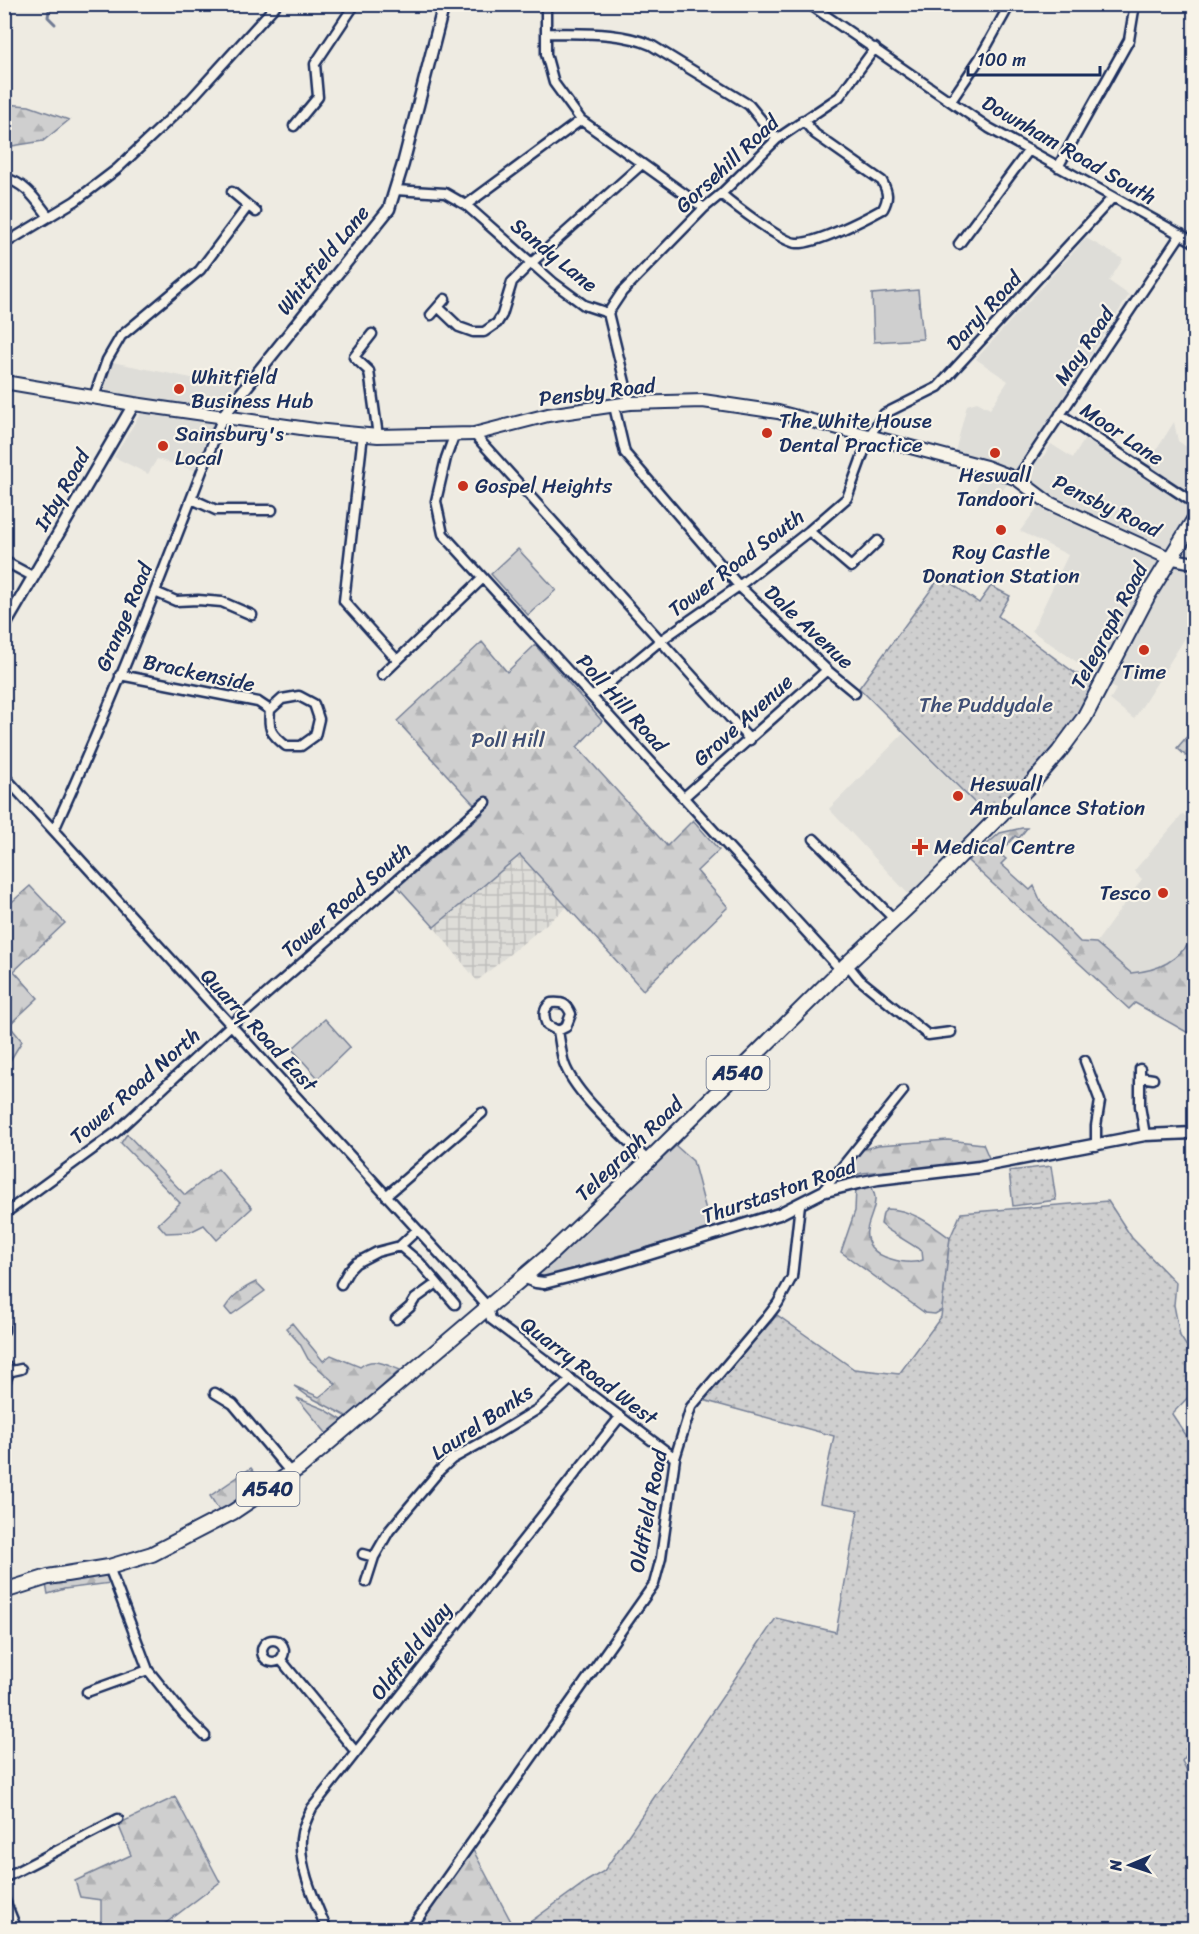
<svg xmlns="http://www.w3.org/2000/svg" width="1199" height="1934" font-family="Sriracha,sans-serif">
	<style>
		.built { fill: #deddd8 }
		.industrial { fill: url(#industrial-grid) }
		.grass { fill: #cfcfcf; stroke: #757f96; stroke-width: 1.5 }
		.forest { fill: url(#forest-firs); stroke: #757f96; stroke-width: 1.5 }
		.park { fill: url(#park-dots); stroke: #757f96; stroke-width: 1.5 }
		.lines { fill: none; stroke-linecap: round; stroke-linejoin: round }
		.stream { stroke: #6e7992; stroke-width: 3 }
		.minor-casing { stroke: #1b2f5e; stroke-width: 13 }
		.tertiary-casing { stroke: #1b2f5e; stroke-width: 15 }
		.secondary-casing { stroke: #1b2f5e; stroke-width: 16 }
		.primary-casing { stroke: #1b2f5e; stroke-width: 18 }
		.minor { stroke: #f7f3e8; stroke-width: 8 }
		.tertiary { stroke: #f7f3e8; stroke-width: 10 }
		.secondary { stroke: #f7f3e8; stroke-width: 12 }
		.primary { stroke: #f7f3e8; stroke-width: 14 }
		.poi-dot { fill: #c8321e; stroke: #f7f3e8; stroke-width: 2 }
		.labels { text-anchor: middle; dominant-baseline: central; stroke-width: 4.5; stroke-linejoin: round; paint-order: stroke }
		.shield { fill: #f7f3e8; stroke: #5d6a87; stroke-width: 1.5 }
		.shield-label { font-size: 20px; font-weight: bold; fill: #1b2f5e }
		.street-label { font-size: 21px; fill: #1b2f5e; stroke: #f7f3e8 }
		.poi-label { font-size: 21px; fill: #1b2f5e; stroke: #f7f3e8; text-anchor: start }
		.park-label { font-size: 21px; fill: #3f4f75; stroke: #f7f3e8 }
	</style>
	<defs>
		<pattern id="industrial-grid" width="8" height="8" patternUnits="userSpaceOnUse" patternTransform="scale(1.5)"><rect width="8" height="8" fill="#deddd8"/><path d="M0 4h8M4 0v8" fill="none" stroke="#bebebc"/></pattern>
		<pattern id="forest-firs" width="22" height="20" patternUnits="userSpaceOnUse" patternTransform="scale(1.5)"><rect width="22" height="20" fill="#cfcfcf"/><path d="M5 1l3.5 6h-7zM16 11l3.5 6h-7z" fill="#b1b2b4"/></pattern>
		<pattern id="park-dots" width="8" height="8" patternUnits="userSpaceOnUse" patternTransform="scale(1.5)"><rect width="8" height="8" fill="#cfcfcf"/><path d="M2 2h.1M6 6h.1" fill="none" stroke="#b1b2b4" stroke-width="1.8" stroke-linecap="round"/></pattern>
	</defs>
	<rect width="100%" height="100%" fill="#eeebe2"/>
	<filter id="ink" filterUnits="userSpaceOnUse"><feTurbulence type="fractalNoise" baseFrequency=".0167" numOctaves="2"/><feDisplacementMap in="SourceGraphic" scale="12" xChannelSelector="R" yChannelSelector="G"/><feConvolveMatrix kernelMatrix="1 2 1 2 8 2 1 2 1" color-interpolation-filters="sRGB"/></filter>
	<g filter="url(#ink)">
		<path class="built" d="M1086 238 1123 259 1109 281 1129 295 1029 452 1042 459 1051 444 1073 458 1086 437 1142 473 1174 422 1178 441 1191 450H1194V624L1134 719 1110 700 1116 689 1032 631 1068 555 1020 531 1040 504 1008 483 991 506 985 503 988 497 975 492 987 461 955 452 967 405 977 402 990 409 1008 381 976 359Z
			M112 362 216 383 228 368 243 380 220 407 194 470 157 459 148 474 114 457 148 401 101 394Z
			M903 734 992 820 912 898 829 809Z
			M1183 814 1194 824V938L1179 956 1168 963 1146 971 1131 973 1096 943 1142 879 1134 871Z"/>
		<path class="industrial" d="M520 855 567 907 477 981 434 927Z"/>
		<path class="grass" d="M918 290 923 339 874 342 872 294Z
			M518 549 556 590 528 615 491 574Z
			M325 1019 350 1047 318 1078 292 1049Z
			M676 1146 693 1161 711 1229 541 1278 539 1272Z"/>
		<path class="forest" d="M5 104 29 106 69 120 43 141 12 146 5 144Z
			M482 642 507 672 535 645 602 721 577 747 667 846 693 820 719 850 697 871 728 907 643 990 520 855 434 927 398 887 483 814 397 721Z
			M1022 828H1027L1019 838 1015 836 999 853 1006 859 1001 864 1030 890 1034 886 1041 902 1080 942 1096 943 1131 973C1162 970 1175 961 1194 938V1041L1192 1035 1135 1003 1129 1009 968 861 1000 833Z
			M30 886 65 923 14 971 38 998 9 1025 22 1041 5 1069V908Z
			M127 1134 185 1195 218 1169 252 1208 217 1240 204 1225 190 1232 166 1233 158 1224 180 1203 121 1143Z
			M948 1140 983 1144 990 1160 985 1162 862 1173 834 1183 861 1150 878 1145Z
			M871 1184C872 1188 875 1194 875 1198 876 1215 859 1230 871 1247 876 1253 883 1257 891 1259 901 1262 913 1264 923 1260L922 1251 888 1230 881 1224 883 1213 887 1209C911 1209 931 1224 950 1238L942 1310 935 1314 925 1313 841 1252 855 1211 856 1187Z
			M256 1282 265 1291 231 1315 225 1308C233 1295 242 1289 256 1282Z
			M292 1323 323 1361 331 1355 360 1367C374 1356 386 1365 400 1370L348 1417 308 1396 294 1386 319 1397 336 1384 308 1359 300 1344 286 1328Z
			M297 1398 324 1409 344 1421 327 1434Z
			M251 1468 264 1485 220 1512 210 1496Z
			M100 1572 108 1578 111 1583 64 1589 48 1594 46 1585Z
			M175 1797 220 1882 158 1929H98L101 1920V1900L80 1897 75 1881 131 1855 118 1824Z
			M473 1850 515 1929H417L469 1855Z"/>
		<path class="park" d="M941 576 979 603 991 586 1010 596 998 616 1075 673 1095 684 1077 717 1055 748 992 820 859 688Z
			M1194 721V755L1186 756 1177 748 1190 733 1189 728Z
			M1051 1166 1056 1200 1013 1206 1009 1171Z
			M1108 1201 1132 1238 1176 1283 1174 1305 1180 1336 1191 1353 1194 1391 1172 1414 1194 1447V1745L1182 1761 1194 1784V1908L1193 1909 1194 1929 519 1930 587 1881 604 1871 776 1618 836 1632 858 1510 820 1503 834 1436 703 1400 777 1315 854 1369 899 1374 941 1317 950 1238 961 1213Z"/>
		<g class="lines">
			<path class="stream" d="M50 4 48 17 55 24"/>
			<g class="minor-casing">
				<path id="minor" d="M546 4V54L554 83 581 120 704 208
					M809 4 989 128 1194 242
					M547 33C581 34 619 31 651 45L749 105 777 139
					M951 101 980 58 1010 4
					M294 126 318 97 315 64 355 4
					M1058 167 1129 40 1135 4
					M4 178C26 183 36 200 49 217
					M395 190 445 193 466 205 554 283 584 305 608 313 630 403
					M232 192 256 212
					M721 194C734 205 782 242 796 243 815 245 865 219 883 209 889 198 888 192 882 181L815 134 803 120
					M466 205 581 120
					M4 244 75 201 117 169 191 99 277 4
					M959 244 1029 150
					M438 307 459 327 473 332H484L497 323 502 315 512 282 528 266 642 164
					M608 313 622 292 704 208 721 194 777 139 839 97 875 48
					M431 315 445 299
					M372 334 354 357 369 371 378 436
					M94 397 107 360 121 336 200 270 248 206
					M614 406 625 453 739 586 827 670 855 693
					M1060 414 1194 503
					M363 434 344 601 397 660
					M474 434 750 740
					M454 436 446 458 436 501 443 534 841 970
					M1017 479 1181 234
					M192 499 216 510H272
					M809 531 851 567 878 541
					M4 561 34 577
					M155 592 176 601 198 600 222 602 252 615
					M120 675 258 702 270 710
					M382 675 483 578
					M299 696 314 704 319 719 315 736 301 746H286C271 734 268 730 270 710L282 699Z
					M592 697 660 641 739 586 809 531 847 498 870 435 884 414 938 387 1113 197
					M4 776 488 1307 491 1319 675 1458
					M683 798 827 670
					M54 830C116 694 170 555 223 416
					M814 839 894 919
					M847 964 859 979 928 1035 951 1032
					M558 1031 547 1025C543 1016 543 1009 551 1003 563 1002 567 1004 571 1014L566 1027 558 1031C560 1041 561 1053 564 1063 575 1095 624 1136 648 1161
					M1085 1061 1100 1101 1096 1126V1146
					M1140 1069V1106L1145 1135
					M1140 1077 1153 1079
					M822 1192 903 1091
					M386 1196 482 1113
					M4 1214 115 1133 230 1026 486 802
					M400 1246 420 1263 455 1304
					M341 1284 349 1270 356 1263 377 1252 400 1246 417 1230
					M4 1314V1331
					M396 1319 410 1307 415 1299 437 1283
					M4 1365 12 1371 21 1369
					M4 1385 10 1370
					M215 1393 233 1404 291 1473
					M363 1554 374 1557
					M109 1567 148 1670 184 1715 205 1736
					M366 1582 374 1557 389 1531 440 1470 452 1459 497 1434 538 1409 571 1379
					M262 1651a11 11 0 1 1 22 0a11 11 0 1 1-22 0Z
					M281 1660 355 1751
					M87 1692 148 1670
					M4 1878 118 1819
					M4 1898 17 1930
					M327 1930C316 1903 299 1869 301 1839 302 1828 307 1818 312 1808L620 1417
					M410 1930 654 1584 661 1558 675 1458 691 1407 768 1316 778 1303 792 1277 800 1204"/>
			</g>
			<g class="tertiary-casing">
				<path id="tertiary" d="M223 416 389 209 403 164 444 4
					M1169 558 1194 563
					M4 627 134 404
					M523 1277 536 1282 544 1283 607 1267 779 1214 822 1192 858 1183 878 1179 979 1167 1145 1135 1194 1133"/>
			</g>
			<g class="secondary-casing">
				<path id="secondary" d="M4 382 134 404 315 430 378 436 474 434 548 415 630 403 703 401 778 412 986 467 1017 479 1049 503 1169 558"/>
			</g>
			<g class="primary-casing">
				<path id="primary" d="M4 1591 48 1577 109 1567 152 1554 233 1512 300 1467 547 1257 648 1161 847 964 925 891 1034 781 1059 752 1084 718 1148 595 1194 520"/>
			</g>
			<use href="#minor" class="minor"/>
			<use href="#tertiary" class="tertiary"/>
			<use href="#secondary" class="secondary"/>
			<use href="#primary" class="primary"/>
		</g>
	</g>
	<g class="poi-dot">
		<circle cx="179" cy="389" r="6"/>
		<circle cx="767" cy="433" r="6"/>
		<circle cx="163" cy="446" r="6"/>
		<circle cx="995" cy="453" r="6"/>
		<circle cx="463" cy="486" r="6"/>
		<circle cx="1001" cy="530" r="6"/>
		<circle cx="1144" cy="650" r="6"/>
		<circle cx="958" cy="796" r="6"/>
		<path d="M917 838h6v6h6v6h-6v6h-6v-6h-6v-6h6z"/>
		<circle cx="1163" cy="893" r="6"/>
	</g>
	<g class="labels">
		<g class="shield">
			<rect x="706.5" y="1056" width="63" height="34" rx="4.5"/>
			<rect x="236.5" y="1472" width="63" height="34" rx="4.5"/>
		</g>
		<g class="shield-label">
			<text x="738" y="1073">A540</text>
			<text x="268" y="1489">A540</text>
		</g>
		<g class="street-label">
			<text transform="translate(1069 150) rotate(30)">Downham Road South</text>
			<text transform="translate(727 164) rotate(-43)">Gorsehill Road</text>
			<text transform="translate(554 255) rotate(39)">Sandy Lane</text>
			<text transform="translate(323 260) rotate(-51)">Whitfield Lane</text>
			<text transform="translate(984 311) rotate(-47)">Daryl Road</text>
			<text transform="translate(1084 346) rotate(-56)">May Road</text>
			<text transform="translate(597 392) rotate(-7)">Pensby Road</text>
			<text transform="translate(1122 434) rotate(34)">Moor Lane</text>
			<text transform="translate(62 490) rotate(-60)">Irby Road</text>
			<text transform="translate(1107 506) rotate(26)">Pensby Road</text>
			<text transform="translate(736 563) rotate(-37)">Tower Road South</text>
			<text transform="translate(124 617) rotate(-67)">Grange Road</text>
			<text transform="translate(1109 626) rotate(-62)">Telegraph Road</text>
			<text transform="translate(809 627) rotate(43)">Dale Avenue</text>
			<text transform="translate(199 673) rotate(12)">Brackenside</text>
			<text transform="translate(622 703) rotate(48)">Poll Hill Road</text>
			<text transform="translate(743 720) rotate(-42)">Grove Avenue</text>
			<text transform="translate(346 900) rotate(-41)">Tower Road South</text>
			<text transform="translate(259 1030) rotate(47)">Quarry Road East</text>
			<text transform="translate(135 1086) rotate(-41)">Tower Road North</text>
			<text transform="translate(629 1149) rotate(-44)">Telegraph Road</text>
			<text transform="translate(779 1191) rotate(-19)">Thurstaston Road</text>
			<text transform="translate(589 1371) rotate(37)">Quarry Road West</text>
			<text transform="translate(482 1422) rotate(-34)">Laurel Banks</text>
			<text transform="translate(648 1511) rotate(-79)">Oldfield Road</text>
			<text transform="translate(411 1651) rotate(-52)">Oldfield Way</text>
		</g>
		<g class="poi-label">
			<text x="191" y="377">Whitfield<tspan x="191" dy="24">Business Hub</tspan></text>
			<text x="779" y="421">The White House<tspan x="779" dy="24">Dental Practice</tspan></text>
			<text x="175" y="434">Sainsbury's<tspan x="175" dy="24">Local</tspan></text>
			<text x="995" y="475" text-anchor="middle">Heswall<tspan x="995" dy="24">Tandoori</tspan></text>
			<text x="475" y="486">Gospel Heights</text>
			<text x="1001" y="552" text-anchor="middle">Roy Castle<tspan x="1001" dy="24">Donation Station</tspan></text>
			<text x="1144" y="672" text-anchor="middle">Time</text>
			<text x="970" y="784">Heswall<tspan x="970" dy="24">Ambulance Station</tspan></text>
			<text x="934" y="847">Medical Centre</text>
			<text x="1151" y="893" text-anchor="end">Tesco</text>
		</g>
		<g class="park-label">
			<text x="986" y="705">The Puddydale</text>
			<text x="508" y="740">Poll Hill</text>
		</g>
	</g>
	<rect width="1199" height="1934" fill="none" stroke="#f7f3e8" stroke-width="24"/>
	<rect x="12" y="12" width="1175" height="1910" fill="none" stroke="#1b2f5e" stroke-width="2" filter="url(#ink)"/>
	<g transform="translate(1130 1865) rotate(268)" stroke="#f7f3e8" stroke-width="4.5" paint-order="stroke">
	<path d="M0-4.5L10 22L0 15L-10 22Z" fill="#1b2f5e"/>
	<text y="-9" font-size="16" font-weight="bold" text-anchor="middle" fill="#1b2f5e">N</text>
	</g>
	<path d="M968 66v9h132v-9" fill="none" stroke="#1b2f5e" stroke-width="3"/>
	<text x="977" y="66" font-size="18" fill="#1b2f5e" stroke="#f7f3e8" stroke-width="4.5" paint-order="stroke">100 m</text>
</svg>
